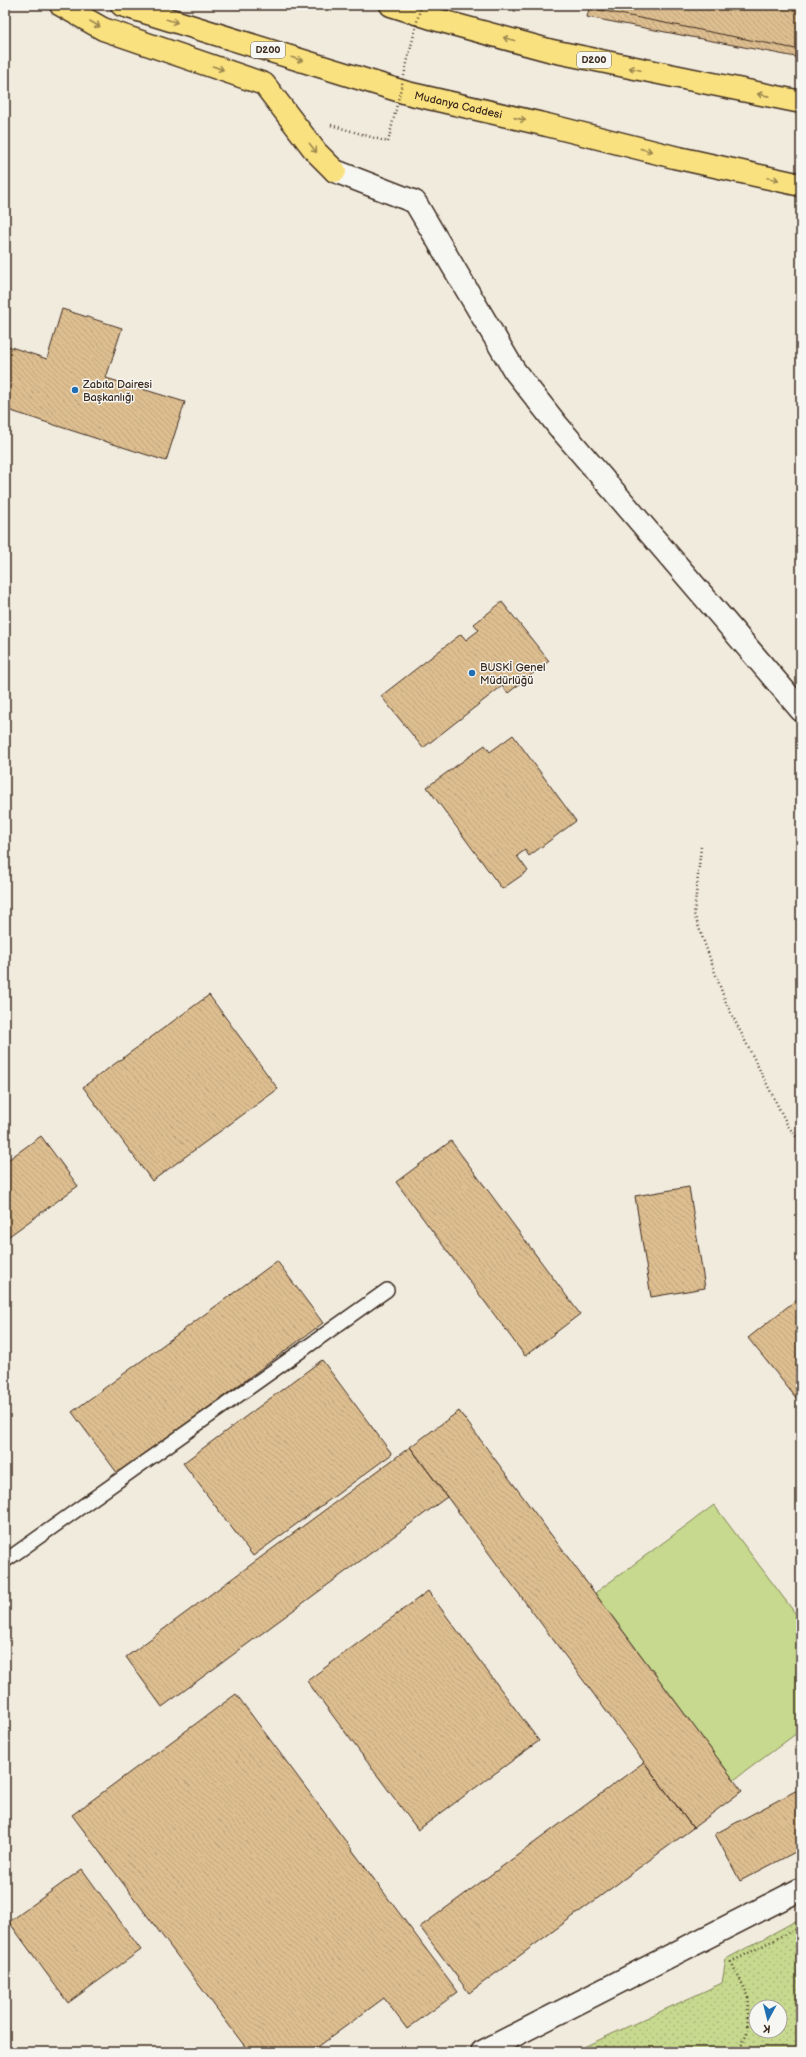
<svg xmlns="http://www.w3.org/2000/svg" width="806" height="2057" font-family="'Balsamiq Sans',sans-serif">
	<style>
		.grass { fill: url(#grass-dots); stroke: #808256; fill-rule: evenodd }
		.garden { fill: #c6d98e; stroke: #808256 }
		.building { fill: url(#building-back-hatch); stroke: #3b2a1e }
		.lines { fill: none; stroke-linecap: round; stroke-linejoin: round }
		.lane-casing { stroke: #3b2a1e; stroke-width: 16 }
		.street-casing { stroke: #3b2a1e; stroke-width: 25 }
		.highway-casing { stroke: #3b2a1e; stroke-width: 25 }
		.path { stroke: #3b2a1e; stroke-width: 2.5; stroke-dasharray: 1 3; stroke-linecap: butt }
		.lane { stroke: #f6f6f2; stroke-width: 13 }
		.street { stroke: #f6f6f2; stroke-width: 22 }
		.highway { stroke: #fae180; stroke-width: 22 }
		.path-bridge { stroke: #3b2a1e; stroke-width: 2.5; stroke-dasharray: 1 3; stroke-linecap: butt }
		.oneway { stroke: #9a864f }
		.poi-dot { fill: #1f6fb2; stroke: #f6f6f2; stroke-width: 1.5 }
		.labels { text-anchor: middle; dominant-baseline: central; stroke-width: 3; stroke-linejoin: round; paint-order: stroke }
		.shield { fill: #f6f6f2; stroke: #73675e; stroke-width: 1 }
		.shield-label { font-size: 10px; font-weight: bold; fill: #3b2a1e }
		.street-label { font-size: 11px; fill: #3b2a1e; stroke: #f6f6f2 }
		.poi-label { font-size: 11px; fill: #3b2a1e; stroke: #f6f6f2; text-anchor: start }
	</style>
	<defs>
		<pattern id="grass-dots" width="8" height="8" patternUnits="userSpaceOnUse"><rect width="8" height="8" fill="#c6d98e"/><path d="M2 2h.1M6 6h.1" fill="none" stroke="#abba7a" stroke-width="1.8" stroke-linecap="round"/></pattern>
		<pattern id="building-back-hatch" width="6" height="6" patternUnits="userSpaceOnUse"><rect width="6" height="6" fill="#ddbe90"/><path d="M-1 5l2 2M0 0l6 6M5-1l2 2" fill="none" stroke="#bfa37c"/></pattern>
	</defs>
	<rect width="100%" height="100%" fill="#f1ebde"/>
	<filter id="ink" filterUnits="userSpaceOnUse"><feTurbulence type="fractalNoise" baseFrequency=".025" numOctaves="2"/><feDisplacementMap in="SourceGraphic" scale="8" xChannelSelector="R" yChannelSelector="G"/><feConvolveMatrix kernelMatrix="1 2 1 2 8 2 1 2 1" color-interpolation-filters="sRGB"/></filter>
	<g filter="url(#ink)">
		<path class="grass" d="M801 1918V2052H573L722 1983 726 1959ZM756 2007H780V2031H756Z"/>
		<path class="garden" d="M714 1505 801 1621V1730L734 1780 595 1593Z"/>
		<path class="building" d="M574 5H801V50Z
			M590 5H801V58L587 17Z
			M62 309 122 328 106 378 185 402 166 461 5 409V345L47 359Z
			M502 602 549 661 508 693 502 686 423 748 381 696 461 634 466 640 479 630 474 624Z
			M513 735 576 821 529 856 525 850 517 856 528 871 502 889 427 787 485 745 490 752Z
			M209 995 278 1089 152 1181 83 1087Z
			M41 1136 78 1186 5 1239V1162Z
			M451 1141 580 1314 525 1356 396 1182Z
			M689 1187 705 1288 651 1297 635 1196Z
			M277 1261 323 1323 118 1474 72 1412Z
			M801 1296V1404L748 1338Z
			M322 1360 392 1454 253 1556 183 1463Z
			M459 1411 742 1791 693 1828 410 1447Z
			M410 1447 447 1497 162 1707 126 1657Z
			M428 1591 539 1741 418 1830 307 1681Z
			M236 1694 458 1992 407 2029 384 1998 311 2052H249L72 1815Z
			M644 1762 693 1828 469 1993 420 1927Z
			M801 1788V1849L740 1881 715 1834Z
			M82 1869 141 1950 68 2003 9 1922Z"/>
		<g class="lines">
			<g class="lane-casing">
				<path id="lane" d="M5 1561 387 1290"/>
			</g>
			<g class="street-casing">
				<path id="street" d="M335 171 415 202 514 370 558 426 801 710
					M482 2052 801 1889"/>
			</g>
			<g class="highway-casing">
				<g id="highway">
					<path d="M61 5 103 29 264 84 316 152 335 171"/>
					<path id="s1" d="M122 5 407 93 547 125 674 157 801 185"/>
					<path d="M391 5 438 20 552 51 801 102"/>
				</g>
			</g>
			<path class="path" d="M514 11 521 5
				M331 125 388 142
				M701 847 694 914 726 1003 788 1126 801 1143
				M738 2052 747 2034 749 1997 731 1962 801 1926"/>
			<use href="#lane" class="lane"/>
			<use href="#street" class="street"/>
			<use href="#highway" class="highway"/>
			<path class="path-bridge" d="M388 142 421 5"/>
		</g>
		<defs><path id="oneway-shaft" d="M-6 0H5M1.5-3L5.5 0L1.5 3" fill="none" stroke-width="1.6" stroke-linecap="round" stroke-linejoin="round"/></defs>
		<g class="oneway">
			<use href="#oneway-shaft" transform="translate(172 21) rotate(17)"/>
			<use href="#oneway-shaft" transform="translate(95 24) rotate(30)"/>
			<use href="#oneway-shaft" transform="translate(509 39) rotate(-165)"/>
			<use href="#oneway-shaft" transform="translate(297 59) rotate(17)"/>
			<use href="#oneway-shaft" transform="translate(218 68) rotate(19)"/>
			<use href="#oneway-shaft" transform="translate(635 69) rotate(-168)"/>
			<use href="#oneway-shaft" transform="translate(763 95) rotate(-169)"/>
			<use href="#oneway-shaft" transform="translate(520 119) rotate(13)"/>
			<use href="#oneway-shaft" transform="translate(313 148) rotate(52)"/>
			<use href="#oneway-shaft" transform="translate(646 150) rotate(14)"/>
			<use href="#oneway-shaft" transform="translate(773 179) rotate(12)"/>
		</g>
	</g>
	<g class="poi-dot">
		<circle cx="75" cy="390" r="4"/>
		<circle cx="472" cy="673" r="4"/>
	</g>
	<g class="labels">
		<g class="shield">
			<rect x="251" y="42" width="34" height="16" rx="3"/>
			<rect x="577" y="52" width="34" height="16" rx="3"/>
		</g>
		<g class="shield-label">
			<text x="268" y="50">D200</text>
			<text x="594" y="60">D200</text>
		</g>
		<g class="street-label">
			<text stroke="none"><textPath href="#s1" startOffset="351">Mudanya Caddesi</textPath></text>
		</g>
		<g class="poi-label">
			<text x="83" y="384">Zabıta Dairesi<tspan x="83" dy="13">Başkanlığı</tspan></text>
			<text x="480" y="667">BUSKİ Genel<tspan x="480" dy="13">Müdürlüğü</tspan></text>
		</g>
	</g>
	<rect width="806" height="2057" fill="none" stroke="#f6f6f2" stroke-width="20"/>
	<rect x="10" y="10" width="786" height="2037" fill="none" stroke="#3b2a1e" stroke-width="1.5" filter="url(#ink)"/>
	<g transform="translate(768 2019) rotate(187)"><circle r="19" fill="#f6f6f2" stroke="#aba49d"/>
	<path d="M0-3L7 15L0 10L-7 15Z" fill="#1f6fb2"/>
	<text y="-6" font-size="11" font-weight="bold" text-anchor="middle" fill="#3b2a1e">K</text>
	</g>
</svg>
